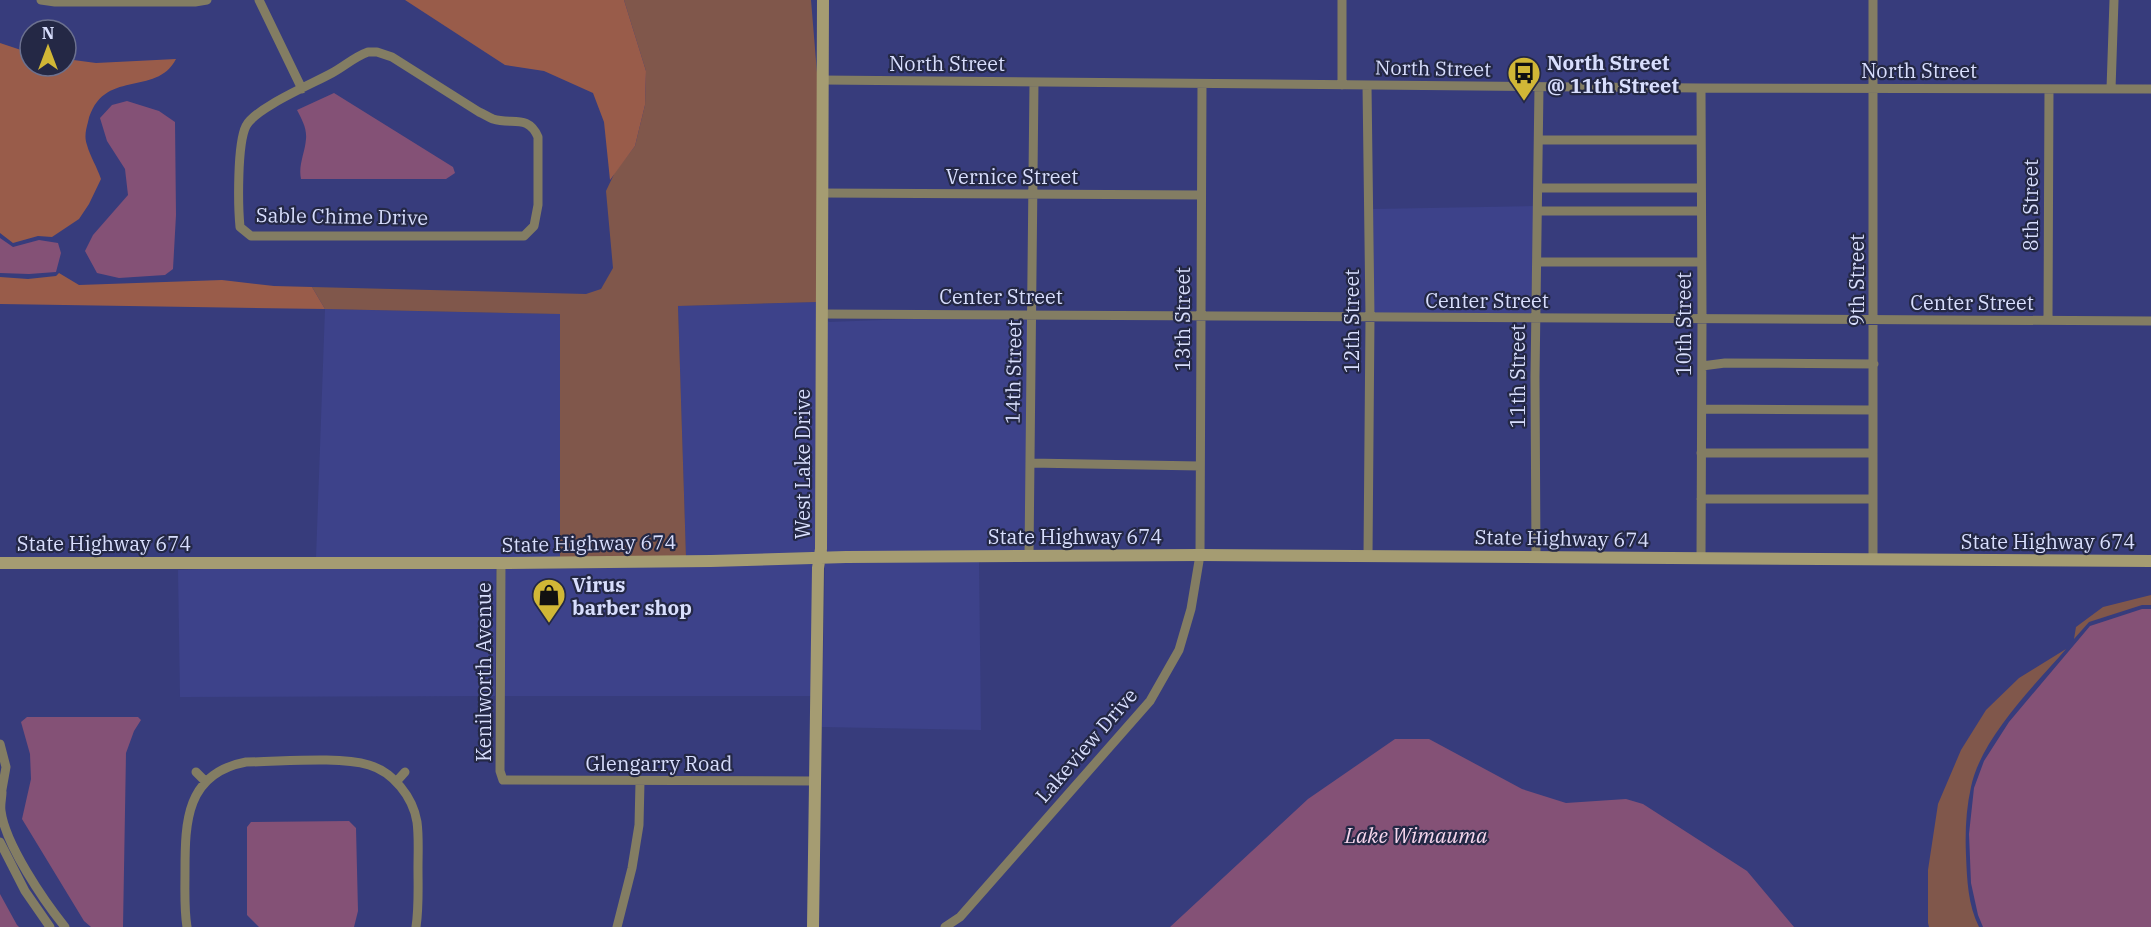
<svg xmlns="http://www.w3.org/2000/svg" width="2151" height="927" font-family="'IBM Plex Serif',serif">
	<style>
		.built { fill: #3d428a }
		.green { fill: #80574b }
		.forest { fill: #995c4a }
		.water { fill: #845176 }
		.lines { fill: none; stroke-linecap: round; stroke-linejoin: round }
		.street { stroke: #837d63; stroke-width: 9 }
		.secondary { stroke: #a59c72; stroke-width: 12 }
		.labels { text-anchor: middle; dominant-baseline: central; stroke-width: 4.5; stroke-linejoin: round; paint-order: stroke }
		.poi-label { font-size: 20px; font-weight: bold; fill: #d8defd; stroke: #242845; text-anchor: start }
		.street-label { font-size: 20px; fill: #d8defd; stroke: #242845 }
		.water-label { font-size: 21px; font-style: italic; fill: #f7d7ed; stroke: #242845 }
	</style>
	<rect width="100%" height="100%" fill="#373c7c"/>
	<path class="built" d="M1534 206 1531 314 1374 313 1373 209Z
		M818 302 817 553 686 557 678 306Z
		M325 309 560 314V558H316Z
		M826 319 829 322 908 319H1028L1025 551 825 553Z
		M979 561 981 730 822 727 825 563Z
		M816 563 812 696H503L505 568Z
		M227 568H496L495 696 180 697 178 570Z"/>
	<path class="green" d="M624 0H811L818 85V302L678 306 686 557 560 558V314L325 309 312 287 586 294 601 289 613 268 606 191 615 172 635 146 645 105 646 71Z
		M2151 595V605H2142L2089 622 2074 639 2076 627 2103 607Z
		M2066 649C2034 686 1981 738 1971 787 1966 809 1965 833 1966 855 1967 880 1968 905 1979 927H1929L1928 923V870L1938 804 1961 750 1986 710 2019 678Z"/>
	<path class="forest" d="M405 0H624L646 71 645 105 635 146 610 180 604 122 593 93 544 71 505 65Z
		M0 43 30 53V66H66V59L96 63 176 59C156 98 102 67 88 122 86 129 84 137 87 145 90 156 97 167 101 179L89 204 79 219 52 237 38 236 13 243 0 233Z
		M59 273 79 285 222 280 274 286 312 287 325 309 0 304V277L28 279 56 276Z"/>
	<path class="water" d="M334 93 453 167 455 173 446 179H301C298 165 305 153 306 139 307 128 302 120 297 110Z
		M127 101 159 111 175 122 176 215 173 269 165 275 119 278 97 273 85 251 93 235 128 195 125 169 107 141 100 118 112 105Z
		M0 238 13 247 39 240 58 243 61 253 56 272 29 274 0 273Z
		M2142 609H2151V927H1983L1978 915 1971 883 1969 834 1974 788 1984 761 2009 722 2090 626Z
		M27 717H138L141 720 134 731 126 753 123 927H91L84 921 22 819 31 779 30 754 21 722Z
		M1395 739H1429L1522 789 1566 803 1626 799 1643 804 1747 871 1794 927H1170L1308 799Z
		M349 821 356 828 358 911 354 927H259L247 915V827L251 822Z
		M0 894 17 925 19 927H0Z"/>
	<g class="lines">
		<path class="street" d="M41 0 55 2H195L207 0
			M259 0 302 89
			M1342 0V85
			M1873 0V559
			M368 52H377L392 57 479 112C484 114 488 117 493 119 512 125 528 114 538 137V205L534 226 524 236H251L240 227C238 206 237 144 246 126 255 108 312 84 332 73 345 66 354 57 368 52Z
			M822 80 1701 88 2151 89
			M1367 85 1370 317 1368 556
			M2111 89 2114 0
			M1539 140H1701
			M1538 188H1701
			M822 193 1201 195
			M1538 211H1701
			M1537 262H1701
			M822 314 2151 321
			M2048 320 2049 89
			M1702 366 1725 363 1874 364
			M1702 409 1873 410
			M1701 453H1873
			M1030 463 1200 466
			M1701 499H1873
			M1029 555 1034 82
			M1536 557 1535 377 1539 87
			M1701 559 1702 318 1701 88
			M501 563 500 771 503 780 815 781
			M0 744 6 767 1 795
			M196 772 206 782
			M396 782 405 772
			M2 792C2 798 0 804 1 811 5 844 44 901 65 927
			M0 842 25 891 50 927
			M187 927C184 909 185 890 185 871 185 822 186 773 246 762 280 762 338 756 369 765 393 772 413 797 417 822 419 837 418 853 418 868 418 887 419 907 416 927
			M617 927 632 868 639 825 640 782
			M945 927 960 917 1150 701 1179 650 1191 609 1200 555 1202 84"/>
		<path class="secondary" d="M0 563H501L711 561 846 557 1200 555 2151 561
			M813 927 818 568 821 549 823 0"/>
	</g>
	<defs>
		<g id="bus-pin" transform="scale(1.725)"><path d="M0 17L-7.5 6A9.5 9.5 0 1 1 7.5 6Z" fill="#d1b736" stroke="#242845"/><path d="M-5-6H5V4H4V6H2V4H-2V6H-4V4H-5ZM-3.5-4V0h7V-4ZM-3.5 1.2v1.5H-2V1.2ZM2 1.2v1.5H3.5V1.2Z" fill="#111"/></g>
		<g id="shop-pin" transform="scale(1.725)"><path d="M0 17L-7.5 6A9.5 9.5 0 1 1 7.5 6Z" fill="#d1b736" stroke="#242845"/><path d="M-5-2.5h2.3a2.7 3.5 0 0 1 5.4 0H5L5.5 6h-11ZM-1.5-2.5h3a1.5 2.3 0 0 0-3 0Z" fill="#111"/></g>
	</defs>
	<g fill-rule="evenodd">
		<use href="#bus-pin" x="1524" y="73"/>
		<use href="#shop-pin" x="549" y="595"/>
	</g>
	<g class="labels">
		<g class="poi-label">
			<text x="1547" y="62">North Street<tspan x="1547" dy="23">@ 11th Street</tspan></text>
			<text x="572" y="584">Virus<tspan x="572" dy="23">barber shop</tspan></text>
		</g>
		<g class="street-label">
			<text x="947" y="63">North Street</text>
			<text transform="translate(1433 68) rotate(1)">North Street</text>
			<text x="1919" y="70">North Street</text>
			<text x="1012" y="176">Vernice Street</text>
			<text transform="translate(2030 205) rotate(-90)">8th Street</text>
			<text transform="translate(342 216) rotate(1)">Sable Chime Drive</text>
			<text transform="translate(1856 280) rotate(-90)">9th Street</text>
			<text x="1001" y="296">Center Street</text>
			<text x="1487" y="300">Center Street</text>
			<text x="1972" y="302">Center Street</text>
			<text transform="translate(1182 319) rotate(-90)">13th Street</text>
			<text transform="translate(1351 321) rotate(-90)">12th Street</text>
			<text transform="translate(1683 324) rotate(-90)">10th Street</text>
			<text transform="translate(1013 372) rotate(-89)">14th Street</text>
			<text transform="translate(1517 376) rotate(-90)">11th Street</text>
			<text transform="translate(802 464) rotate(-90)">West Lake Drive</text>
			<text x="1075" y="536">State Highway 674</text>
			<text transform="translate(1562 538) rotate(1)">State Highway 674</text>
			<text x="2048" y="541">State Highway 674</text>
			<text x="104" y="543">State Highway 674</text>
			<text transform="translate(589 543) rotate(-1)">State Highway 674</text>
			<text transform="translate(483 672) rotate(-90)">Kenilworth Avenue</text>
			<text transform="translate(1086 745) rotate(-49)">Lakeview Drive</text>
			<text x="659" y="763">Glengarry Road</text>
		</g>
		<g class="water-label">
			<text x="1416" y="835">Lake Wimauma</text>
		</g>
	</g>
	<g transform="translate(48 48)"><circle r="28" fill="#242845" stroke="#6c718f" stroke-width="1.5"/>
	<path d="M0-4.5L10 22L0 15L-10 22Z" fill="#d1b736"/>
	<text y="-9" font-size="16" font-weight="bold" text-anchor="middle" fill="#d8defd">N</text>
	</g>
</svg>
